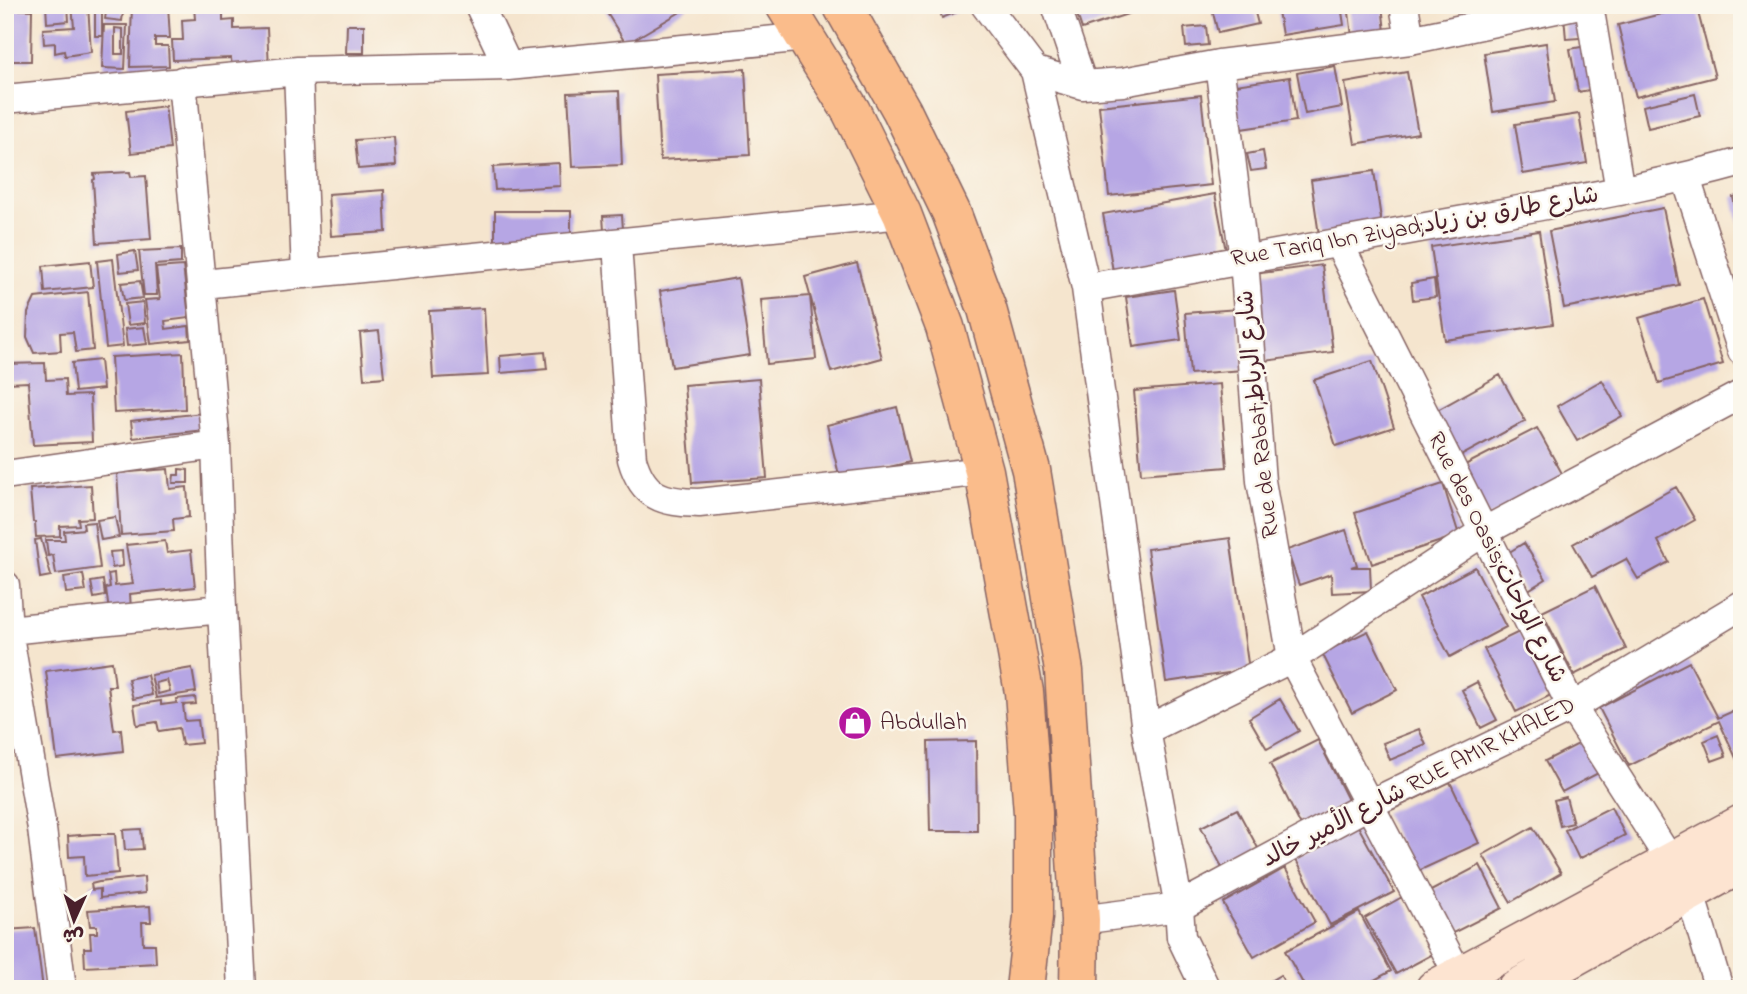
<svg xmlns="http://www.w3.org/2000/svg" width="1747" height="994" font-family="'Indie Flower','Playpen Sans Arabic',sans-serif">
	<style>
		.building { fill: #b6a6e4; fill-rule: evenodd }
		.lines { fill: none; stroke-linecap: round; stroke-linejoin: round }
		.street-casing { stroke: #866464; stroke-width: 31 }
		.secondary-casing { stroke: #866464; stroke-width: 41 }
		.highway-casing { stroke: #866464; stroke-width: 41 }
		.street { stroke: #fff; stroke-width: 28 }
		.secondary { stroke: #fde4d1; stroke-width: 38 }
		.highway { stroke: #fabc8b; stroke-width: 38 }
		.labels { text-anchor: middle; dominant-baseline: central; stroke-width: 5; stroke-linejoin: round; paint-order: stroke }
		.street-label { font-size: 24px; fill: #4a1f2b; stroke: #fbf7ec }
		.poi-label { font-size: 24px; fill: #4a1f2b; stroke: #fbf7ec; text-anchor: start }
	</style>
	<rect width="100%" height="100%" fill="#fbf7ec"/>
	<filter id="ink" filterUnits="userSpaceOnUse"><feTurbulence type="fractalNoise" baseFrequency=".0143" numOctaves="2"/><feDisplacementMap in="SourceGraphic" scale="14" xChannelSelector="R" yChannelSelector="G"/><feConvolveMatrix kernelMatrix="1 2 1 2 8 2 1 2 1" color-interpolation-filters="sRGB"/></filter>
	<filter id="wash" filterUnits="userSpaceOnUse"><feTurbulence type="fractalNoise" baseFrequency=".00686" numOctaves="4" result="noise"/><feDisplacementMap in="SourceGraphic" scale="28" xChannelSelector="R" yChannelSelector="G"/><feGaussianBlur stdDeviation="1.57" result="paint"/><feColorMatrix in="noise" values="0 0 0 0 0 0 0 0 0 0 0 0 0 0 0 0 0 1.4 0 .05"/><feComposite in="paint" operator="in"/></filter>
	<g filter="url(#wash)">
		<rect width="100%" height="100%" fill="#f5e5ce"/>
		<g id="blocks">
			<path class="building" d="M46 5H68L69 21 47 23Z
				M72 5H88L91 52 65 56 64 51 55 53V43L44 44 43 29 74 27Z
				M95 5H102V36H95Z
				M107 5H124L122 21 105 19Z
				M132 5H168L170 38H155V46H168L169 66 130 67Z
				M602 5H686L687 8 626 44Z
				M938 5H964L965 9 942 18Z
				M1074 5H1152V6L1082 29Z
				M1211 5H1253L1258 24 1218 33Z
				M1277 5H1341L1344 25 1282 35Z
				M1348 5H1382L1385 32 1352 36Z
				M1696 5 1715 77 1636 97 1618 25Z
				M223 6V21L234 20V29L267 28 269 67 232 68 231 58 173 60 172 40H183L182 20 195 19 194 7Z
				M5 9 32 10 31 61H5Z
				M1592 13 1594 37 1566 39 1564 16Z
				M104 25H127L125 69 102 68ZM115 28 123 29V54H115Z
				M347 25H364V53H346Z
				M1206 26 1208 45 1186 47 1184 28Z
				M1546 43 1555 102 1493 112 1484 53Z
				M1592 45 1600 88 1578 92 1570 49Z
				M1335 66 1342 107 1305 114 1297 73Z
				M745 69 750 155 660 160 655 74Z
				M1407 72 1418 133 1355 144 1345 83Z
				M1290 77 1296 121 1234 130 1228 86Z
				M619 91 622 165 572 167 568 93Z
				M1695 94 1700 116 1648 128 1643 106Z
				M1201 95 1211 185 1109 196 1099 106Z
				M165 106 170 149 131 153 126 111Z
				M1579 114 1587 163 1523 174 1515 124Z
				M394 137 396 166 358 169 355 140Z
				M1263 151 1266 169 1251 171 1247 154Z
				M559 163 560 186 495 190 493 167Z
				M1374 171 1382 226 1319 235 1311 180Z
				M130 172 131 177 146 176 151 239 97 243 93 180 95 179 94 174Z
				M384 190 386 232 331 236 328 194Z
				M1215 194 1226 251 1113 271 1103 214Z
				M1742 195V235H1741L1733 197Z
				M1663 208 1679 285 1564 308 1549 231Z
				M495 211H571V250L495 253Z
				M622 215 624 244 605 245 603 216Z
				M1539 231 1553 324 1445 340 1431 247Z
				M181 249V263L155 265 157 295H144L139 251Z
				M135 251 138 270 120 272 118 254Z
				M113 259 123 346 106 348 97 261Z
				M90 261 93 287 45 292 43 266Z
				M857 263 882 358 831 372 805 277Z
				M1322 265 1333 352 1265 361 1254 274Z
				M183 266 189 318 165 321 166 329 189 326 190 340 151 344 145 300 160 299 156 268Z
				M738 278 750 355 672 367 660 291Z
				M1434 279 1436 297 1413 300 1411 283Z
				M140 281 143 298 124 300 121 283Z
				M1174 290 1181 340 1133 347 1126 297Z
				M88 292 93 350 76 352 73 332 60 333 61 351 34 353 27 337 28 313 35 298Z
				M810 296 816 359 767 364 761 300Z
				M1703 299 1723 364 1659 383 1639 318Z
				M143 302 145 323 128 325 125 304Z
				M484 308 488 375 433 378 429 311Z
				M1238 309 1243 370 1190 374 1185 313Z
				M144 327 147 344 127 346 125 329Z
				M379 331 384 377 364 379 360 333Z
				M545 352 547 369 501 373 500 356Z
				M183 353 185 409 114 413 111 357Z
				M100 360 103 389 75 392 72 363Z
				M1372 361 1394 427 1336 446 1314 380Z
				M45 363 46 380 65 379 66 396 90 395 92 442 33 445 28 382 8 383 7 364Z
				M1500 375 1525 421 1459 457 1434 412Z
				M759 379 767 478 692 483 684 385Z
				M1602 380 1622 416 1577 441 1557 406Z
				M1220 384 1227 467 1141 474 1134 391Z
				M897 407 910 462 840 479 827 425Z
				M202 413 204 430 133 438 131 421Z
				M1537 428 1564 477 1488 517 1461 467Z
				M168 469 170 489 187 487 189 517 173 519 174 531 121 535 117 473Z
				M179 469 188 470V483H173L174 475H179Z
				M1443 484 1459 535 1372 564 1355 513Z
				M91 485 93 518 78 519 79 525 60 526V536L36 537 35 522H33L30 489Z
				M1676 487 1695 520 1658 541 1669 562 1638 579 1626 559 1592 577 1573 544Z
				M115 517 119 537 101 540 97 520Z
				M94 522 100 568 56 574 53 555 48 556 46 540H65L64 531 84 529 83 523Z
				M1346 530 1357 565 1351 567H1370L1371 591 1332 593 1331 574 1299 585 1287 550Z
				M1230 538 1249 670 1166 682 1147 549Z
				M41 539 51 576 40 578 35 540Z
				M165 541 167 553 191 550 195 587 130 594 131 610 109 612 106 588 110 587 108 574 114 573 115 586 133 584 126 545Z
				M1524 543 1546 579 1525 592 1503 556Z
				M122 551 123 566 112 568 110 552Z
				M1475 567 1506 627 1450 657 1419 597Z
				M83 574 86 591 66 593 64 577Z
				M103 580 105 596 94 598 91 582Z
				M1595 586 1626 649 1574 675 1542 612Z
				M1368 631 1397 690 1352 713 1322 653Z
				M1519 632 1551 695 1516 712 1484 649Z
				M112 662 115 686H108L114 730 121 729 123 751 57 759 46 671Z
				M1689 662 1718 718 1742 707V771L1719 721 1629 766 1599 708Z
				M192 668 196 692 156 698 151 675ZM167 680 170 691 158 694 156 683Z
				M147 675 152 695 133 699 128 679Z
				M1477 682 1497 720 1481 728 1462 690Z
				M195 697 196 704 183 705 185 721 198 720 201 743 182 745 179 728 159 731 157 722 137 725 134 705 161 701V705L177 703 176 699Z
				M1280 699 1299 731 1267 749 1249 718Z
				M1419 729 1426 745 1390 760 1383 743Z
				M1718 735 1726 756 1712 761 1704 741Z
				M1590 738 1606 769 1562 792 1545 761Z
				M1318 740 1349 802 1301 826 1270 764Z
				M976 741 977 831H930L928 742Z
				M1450 782 1479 843 1414 873 1385 813Z
				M1566 797 1573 823 1560 826 1554 800Z
				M1611 807 1625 835 1579 859 1565 830Z
				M1237 809 1259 850 1223 869 1201 827Z
				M1358 826 1394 892 1330 925 1295 858Z
				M1533 827 1561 873 1511 902 1483 855Z
				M141 829 143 849 125 850 123 830Z
				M94 834H115L118 873 85 876 84 856 69 857 68 836Z
				M1480 865 1502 908 1449 935 1427 893Z
				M1285 868 1315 922 1254 957 1223 903Z
				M144 877 145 893 100 898V889L92 890 91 884 99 882Z
				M1402 897 1433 954 1396 974 1365 918Z
				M150 906 151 922H142L143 944H155L156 963 85 967 84 948H91L90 933H97V926H90L88 910Z
				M1359 912 1391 971 1358 989H1306L1285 951Z
				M35 928 43 989H5V930Z
				M1280 975 1289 989H1257Z"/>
		</g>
	</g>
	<g filter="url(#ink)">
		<use href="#blocks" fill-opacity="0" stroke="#866464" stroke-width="2"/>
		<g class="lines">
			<g class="street-casing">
				<path id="street" d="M479 5 508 66
					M985 5 1035 71 1086 288 1146 730 1179 907 1181 937 1206 989
					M1056 5 1083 85
					M1404 5 1410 40
					M1589 5 1620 191
					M1219 64 1244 260 1261 481 1292 658 1466 989
					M298 71 306 274
					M1035 71 1083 85 1123 82 1219 64 1410 40 1575 5
					M182 81 216 445 222 609 242 989
					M5 99 298 71 508 66 806 37
					M1686 178 1742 351
					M617 244 632 459C643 497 662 502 699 503L984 471
					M1339 244 1572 707 1671 862
					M203 284 902 214
					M1086 288C1225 263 1364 239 1503 213 1583 198 1663 184 1742 162
					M5 475 216 445
					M5 585 8 630 42 829 62 989
					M8 630 222 609
					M1146 730 1292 658 1483 532 1742 394
					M1689 890 1719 989
					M1080 920 1179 907 1370 804 1572 707 1742 605"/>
			</g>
			<g class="secondary-casing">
				<path id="secondary" d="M1435 989 1742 824
					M1516 989 1742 863"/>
			</g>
			<g class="highway-casing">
				<path id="highway" d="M785 5 851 111 902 214 945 327 984 471 1024 692 1033 813V917L1025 989
					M842 5 902 111 951 212 987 309 1031 470 1064 671 1080 920 1079 989"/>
			</g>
			<use href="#street" class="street"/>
			<use href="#secondary" class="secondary"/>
			<use href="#highway" class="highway"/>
		</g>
	</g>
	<defs>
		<g id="shop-disc" transform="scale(1.75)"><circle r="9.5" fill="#b5179e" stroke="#fbf7ec"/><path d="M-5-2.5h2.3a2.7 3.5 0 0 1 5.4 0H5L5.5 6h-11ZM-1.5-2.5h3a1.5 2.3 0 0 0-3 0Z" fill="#fff"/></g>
	</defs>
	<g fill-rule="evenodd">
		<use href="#shop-disc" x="855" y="723"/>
	</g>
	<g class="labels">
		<g class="street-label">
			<text transform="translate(1415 228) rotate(-10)">Rue Tariq Ibn Ziyad;شارع طارق بن زياد</text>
			<text transform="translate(1259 414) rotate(-96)">Rue de Rabat;شارع الرباط</text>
			<text transform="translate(1496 558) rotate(63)">Rue des Oasis;شارع الواحات</text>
			<text transform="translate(1419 783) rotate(-27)">شارع الأمير خالد RUE AMIR KHALED</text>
		</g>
		<g class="poi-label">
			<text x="880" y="723">Abdullah</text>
		</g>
	</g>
	<rect width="1747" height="994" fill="none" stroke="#fbf7ec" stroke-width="28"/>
	<g transform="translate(74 920) rotate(183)" stroke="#fbf7ec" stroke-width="5" paint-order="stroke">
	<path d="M0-5L12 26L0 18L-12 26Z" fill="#4a1f2b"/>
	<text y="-10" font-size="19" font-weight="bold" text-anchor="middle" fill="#4a1f2b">ش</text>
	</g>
</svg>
